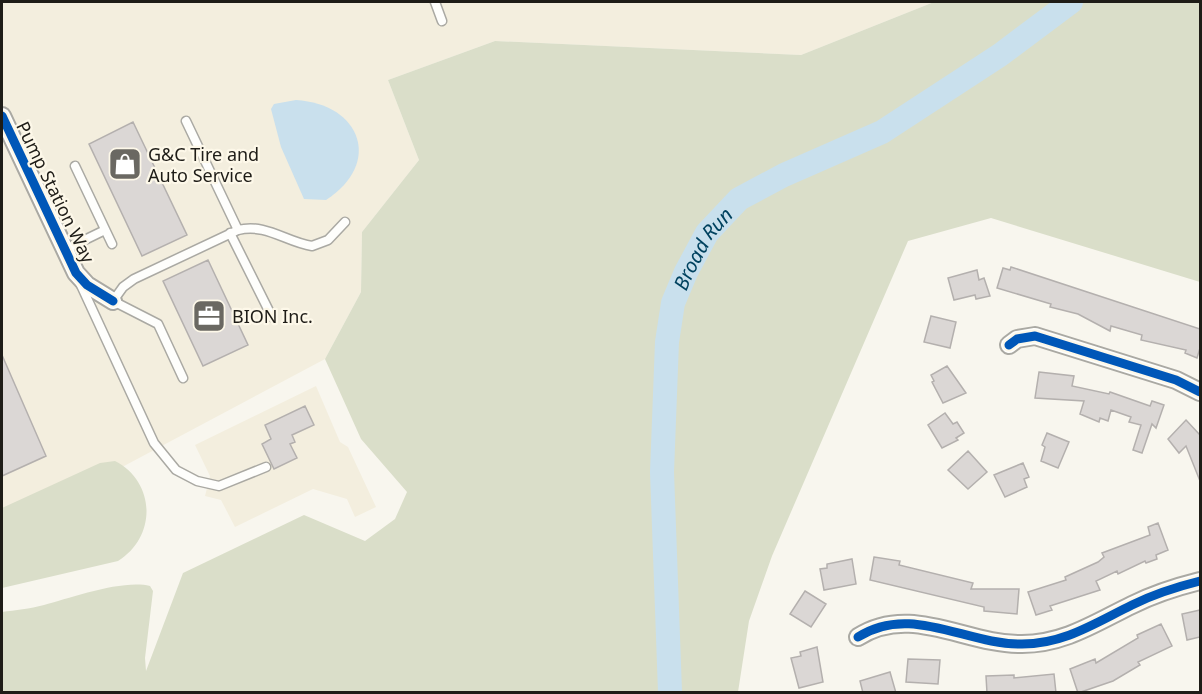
<svg xmlns="http://www.w3.org/2000/svg" width="1202" height="694" font-family="'Noto Sans',sans-serif">
	<style>
		.built { fill: #f3eede }
		.forest { fill: #dadec9 }
		.water { fill: #c9e0ed }
		.lines { fill: none; stroke-linecap: round; stroke-linejoin: round }
		.river { stroke: #c9e0ed; stroke-width: 24 }
		.building { fill: #dbd7d5; stroke: #b4b0ae; stroke-width: 1.5 }
		.service-casing { stroke: #aaa9a3; stroke-width: 11 }
		.minor-casing { stroke: #aaa9a3; stroke-width: 20 }
		.service { stroke: #fefefc; stroke-width: 8 }
		.minor { stroke: #fefefc; stroke-width: 16 }
		.cycleway-casing { stroke: #fdf8e9; stroke-width: 13 }
		.cycleway { stroke: #0057b8; stroke-width: 9 }
		.labels { text-anchor: middle; dominant-baseline: central; stroke-width: 4.5; stroke-linejoin: round; paint-order: stroke }
		.poi-label { font-size: 18px; fill: #1e1c17; stroke: #fdf8e9; text-anchor: start }
		.street-label { font-size: 18px; fill: #1e1c17; stroke: #fdf8e9 }
		.water-label { font-size: 20px; font-style: italic; fill: #00425f; stroke: #fdf8e9 }
	</style>
	<rect width="100%" height="100%" fill="#f8f6ee"/>
	<path class="built" d="M2 2H934L801 55 495 41 388 80 419 160 362 232 361 292 325 359 2 531Z
		M316 386 340 442 348 447 376 507 355 517 347 499 313 489 235 527 221 500 205 496 210 476 195 445Z"/>
	<path class="forest" d="M934 2H1200V282L991 218 908 241 772 556 749 621 738 692H2V612C15 610 30 609 44 605 70 598 123 579 150 586L153 591 145 658 146 671 183 573 304 515 365 541 395 519 407 492 361 439 325 359 361 292 362 232 419 160 388 80 495 41 801 55Z
		M115 461C156 482 157 537 118 561L2 588V508L100 463Z"/>
	<path class="water" d="M296 100C361 104 383 163 326 200L304 199 281 147 271 109 274 104Z"/>
	<g class="lines">
		<path class="river" id="s1" d="M670 692 662 472 667 342 673 303 686 272 707 233 739 199 784 175 882 132 1000 55 1071 2"/>
	</g>
	<path class="building" d="M133 122 187 235 142 256 89 144Z
		M208 260 248 345 203 366 163 281Z
		M1011 267 1200 329V348L1197 358 1185 353 1186 350 1141 340 1142 335 1111 326 1110 331 1078 314 1050 307 1051 304 997 288 1003 268 1010 270Z
		M977 270 979 280 984 278 990 296 976 299 975 295 954 300 948 278Z
		M931 316 956 322 950 348 924 342Z
		M2 355 46 456 2 476Z
		M947 366 966 393 943 403 932 382 934 381 931 375Z
		M1039 372 1074 376 1072 386 1109 394 1110 392 1150 406 1152 401 1164 405 1156 428 1152 424 1142 453 1133 450 1141 425 1129 422 1131 417 1111 410 1108 421 1100 418 1099 422 1080 414 1084 401 1035 398Z
		M305 406 314 425 292 435 295 442 290 444 297 458 274 469 262 444 271 439 265 425Z
		M945 413 953 424 957 422 964 433 956 438 958 440 942 448 928 425Z
		M1186 420 1200 435V481L1186 446 1179 453 1168 439Z
		M1047 433 1069 442 1058 468 1041 461 1045 447 1042 445Z
		M968 451 987 472 968 489 948 470Z
		M1023 463 1029 477 1024 479 1027 487 1005 497 994 475Z
		M1158 523 1168 550 1156 555 1157 559 1146 563 1145 561 1118 574 1117 571 1096 581 1100 590 1050 606 1052 610 1036 615 1028 592 1066 580 1065 577 1098 562 1104 557 1102 553 1150 535 1148 527Z
		M874 557 900 561 899 565 973 583 971 589H1019L1017 614 984 611V607L870 580Z
		M852 559 856 584 824 590 820 569 827 568V564Z
		M805 591 826 604 811 627 790 614Z
		M1200 610V637L1187 640 1182 614Z
		M1161 624 1172 646 1138 662 1140 665 1113 681 1078 693 1070 669 1095 659 1096 663 1138 638 1137 635Z
		M817 647 823 682 799 688 791 658 801 656 800 652Z
		M908 659 940 660 938 684 906 682Z
		M890 672 896 693H863L860 681Z
		M1054 674 1056 693H987L986 676 1014 675V678Z"/>
	<g class="lines">
		<g class="service-casing">
			<path id="service" d="M435 2 442 21
				M75 166 112 244
				M238 230C266 223 286 242 312 246L328 240 345 222
				M230 233 272 317
				M64 250 105 230
				M80 283 154 443 176 470 197 481 219 486 266 467
				M183 378 158 324 113 301 123 287 134 279 238 230 186 121"/>
		</g>
		<g class="minor-casing">
			<path id="minor" d="M2 116 76 273 87 285 113 301
				M1009 345 1017 339 1035 336 1176 380 1200 392
				M858 637C911 603 966 645 1022 644 1064 644 1095 623 1132 605 1154 594 1176 587 1200 581"/>
		</g>
		<use href="#service" class="service"/>
		<use href="#minor" class="minor"/>
		<g class="cycleway-casing">
			<path id="cycleway" d="M2 116 76 273 87 285 113 301
				M1009 345 1017 339 1035 336 1176 380 1200 392
				M858 637C911 603 966 645 1022 644 1064 644 1095 623 1132 605 1154 594 1176 587 1200 581"/>
		</g>
		<use href="#cycleway" class="cycleway"/>
	</g>
	<defs>
		<g id="shop-square" transform="scale(1.725)"><rect x="-9" y="-9" width="18" height="18" rx="4" fill="#6a6862" stroke="#fdf8e9"/><path d="M-5-2.5h2.3a2.7 3.5 0 0 1 5.4 0H5L5.5 6h-11ZM-1.5-2.5h3a1.5 2.3 0 0 0-3 0Z" fill="#fff"/></g>
		<g id="office-square" transform="scale(1.725)"><rect x="-9" y="-9" width="18" height="18" rx="4" fill="#6a6862" stroke="#fdf8e9"/><path d="M-6-3h4V-5.5h4V-3h4V5H-6ZM-1-4.5V-3h2v-1.5ZM-6 0V1H6V0Z" fill="#fff"/></g>
	</defs>
	<g fill-rule="evenodd">
		<use href="#shop-square" x="125" y="164"/>
		<use href="#office-square" x="209" y="316"/>
	</g>
	<g class="labels">
		<g class="poi-label">
			<text x="148" y="154">G&amp;C Tire and<tspan x="148" dy="21">Auto Service</tspan></text>
			<text x="232" y="316">BION Inc.</text>
		</g>
		<g class="street-label">
			<text transform="translate(56 192) rotate(64)">Pump Station Way</text>
		</g>
		<g class="water-label">
			<text stroke="none"><textPath href="#s1" startOffset="452">Broad Run</textPath></text>
		</g>
	</g>
	<rect width="1202" height="694" fill="none" stroke="#1e1c17" stroke-width="6"/>
</svg>
